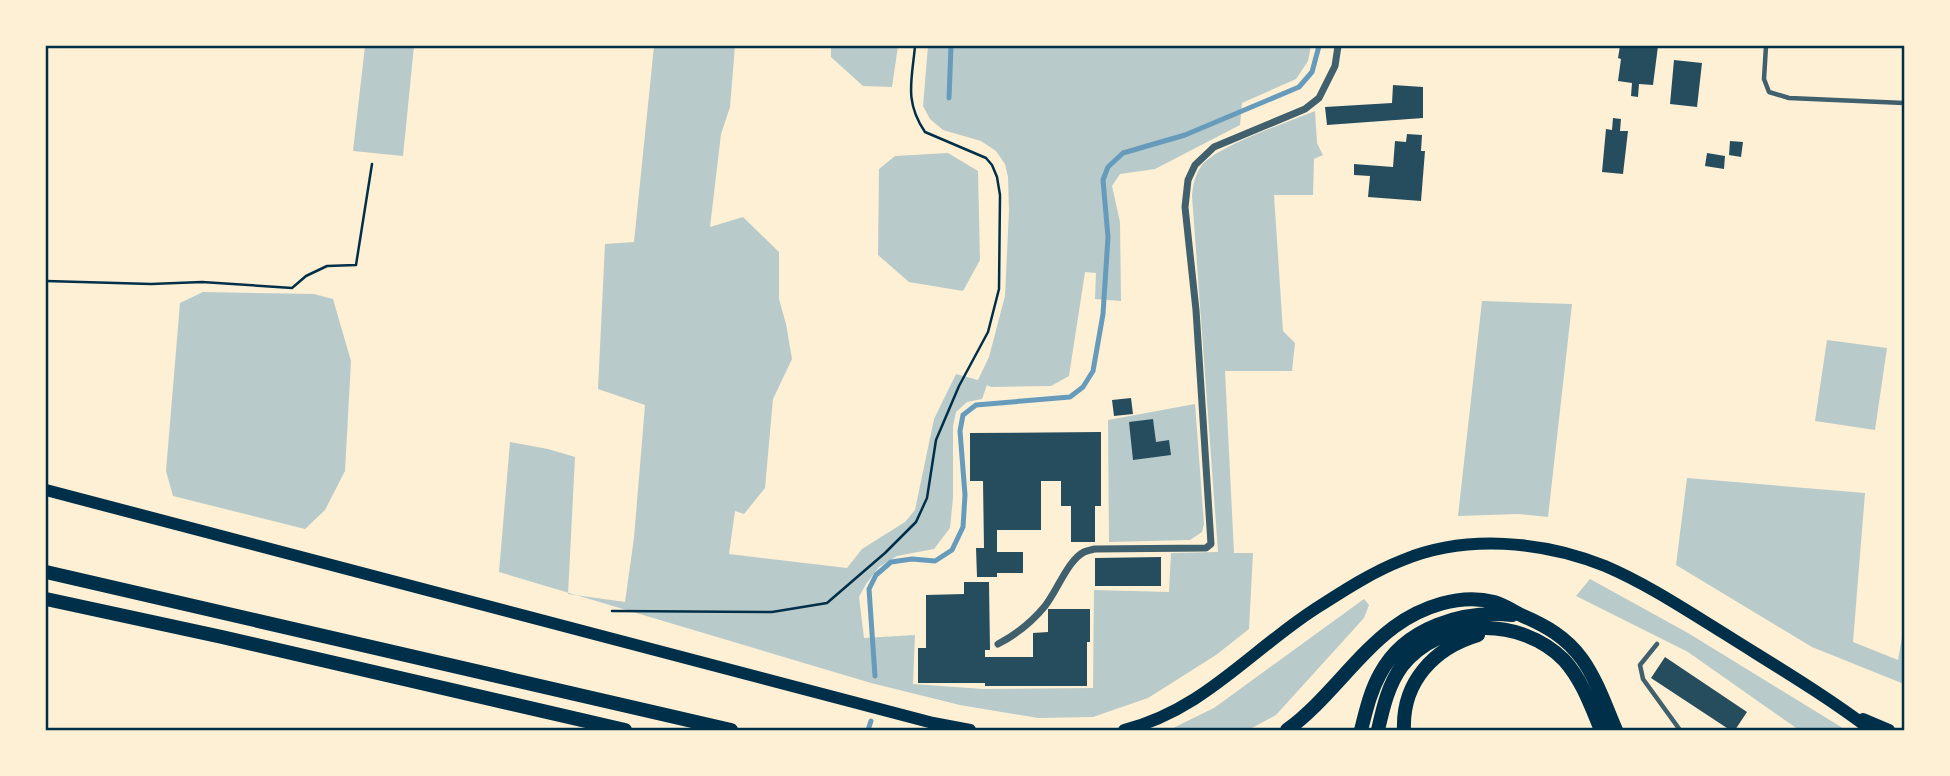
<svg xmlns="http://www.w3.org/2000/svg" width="1950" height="776" font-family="Montserrat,sans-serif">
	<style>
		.green { fill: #b9caca }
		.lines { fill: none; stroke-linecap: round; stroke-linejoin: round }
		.stream { stroke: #669bbc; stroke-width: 5 }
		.building { fill: #264d5e }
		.path { stroke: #003049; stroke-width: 2.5 }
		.service { stroke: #3f606c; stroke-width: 4.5 }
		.minor { stroke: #3f606c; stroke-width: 7 }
		.primary { stroke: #003049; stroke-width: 12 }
		.motorway { stroke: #003049; stroke-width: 14 }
		.neatline { fill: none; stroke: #003049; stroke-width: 2.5 }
	</style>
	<rect width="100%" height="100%" fill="#fdf0d5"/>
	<path class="green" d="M365 46H414L403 156 353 151Z
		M654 46H735L730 107 721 134 710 227 743 217 779 252V299L786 324 792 359 773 399 765 488 744 514 735 511 729 554 847 568 862 549 905 522 915 510 934 419 956 374 978 380 989 357 1005 296 1009 211 1008 177 1005 164 996 151 981 141 943 130 930 119 923 106 928 46H1311L1308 61 1296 79 1242 103 1240 125 1155 169 1120 174 1112 186 1120 222 1121 301 1095 299 1096 273 1085 272 1069 376 1051 386 991 387 987 385 982 399 967 402 956 412 953 426V498L950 528 934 549 897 556 879 567 866 584 859 597 864 638 915 635 913 684 983 689 1093 688 1094 590 1169 592 1171 553 1218 552 1192 196C1193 184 1195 175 1202 165 1219 145 1289 122 1315 111L1317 143 1323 155 1314 159 1313 195H1274L1283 331 1295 343 1292 371H1225L1234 553H1253L1249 629 1216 655 1148 698 1093 717 1038 718 960 705 871 683 499 572 510 442 548 449 575 457 568 594 625 602 634 538 645 405 598 389 605 244 634 242Z
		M831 46H898L892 87 863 86 831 57Z
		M948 153 978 171 980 260 963 291 909 282 878 255 879 169 895 156Z
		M203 292 314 294 333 299 351 361 345 471 325 510 305 529 173 496 166 471 180 303Z
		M1482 301 1572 304 1548 517 1518 514 1458 516Z
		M1827 340 1887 348 1875 430 1815 421Z
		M1195 404 1204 524 1202 532 1190 540 1109 542 1108 420Z
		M1687 478 1865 493 1853 642 1898 660 1903 632H1904V684L1812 647 1676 565Z
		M1590 579 1688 633 1846 730H1799L1688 652 1576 596Z
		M1364 599 1369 605 1364 618 1276 715 1248 730H1169L1214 708Z"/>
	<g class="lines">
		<path class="stream" d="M949 98 951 46
			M875 676 869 589 876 575 891 562 912 559 935 561 952 550 963 527 965 495 960 431 963 415 976 405 1070 397 1083 387 1093 371 1103 314 1108 237 1103 180 1108 167 1123 153 1185 135 1299 87 1312 72 1319 46
			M868 730 871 721"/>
	</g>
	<path class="building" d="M1620 46H1658L1653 85 1639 84 1638 97 1631 96 1632 83 1618 81 1621 59 1618 58Z
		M1674 60 1702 63 1697 107 1670 104Z
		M1393 85 1423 87V118L1327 125 1325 107 1392 103Z
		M1613 118 1621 119 1620 131H1628L1623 174 1602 172 1606 129 1612 130Z
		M1407 134 1422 135 1421 151H1425L1421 201 1368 197 1370 176 1354 175V164L1393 167 1395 141 1406 142Z
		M1730 141 1743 142 1741 157 1729 155Z
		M1707 153 1725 156 1724 169 1705 166Z
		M1131 398 1133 414 1114 416 1112 400Z
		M1153 419 1156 442 1169 440 1171 455 1133 460 1129 422Z
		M1101 432V506H1095V542H1071V506H1061V481H1041V530H997V552H1023V573H997V577H977L976 548H984L983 481H970V433Z
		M1161 557V586H1095V558Z
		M964 582H989L990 650H985V657H1033V633L1048 632V609H1090V642H1087V686H985V683H918V648H926V595L964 594Z
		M1665 657 1747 712 1735 730H1730L1651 678Z"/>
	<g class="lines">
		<path class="path" d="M46 281 151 284 202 282 292 288 306 276 327 266 356 265 372 164
			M612 611 772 612 827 603 885 553 916 522 927 498 936 440 959 386 988 332 999 289 1000 195 997 177 992 165 986 158 925 132C904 101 912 80 915 46"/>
		<path class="service" d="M1766 46 1764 79 1769 92 1789 98 1904 103
			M1657 644 1640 665 1643 679 1680 730"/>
		<path class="minor" d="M998 644C1017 634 1032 622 1045 606 1057 591 1068 560 1084 552 1088 550 1091 550 1095 549L1206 548 1211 544 1196 310 1185 207 1188 180 1195 165 1214 147 1305 109 1319 98 1335 66 1338 46"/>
		<path class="primary" d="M46 490 933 723 970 730
			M1863 719 1889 730
			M1124 730C1202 711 1250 651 1315 609 1343 591 1372 572 1403 560 1466 534 1543 541 1605 566 1647 584 1686 610 1725 634 1774 665 1825 695 1871 730"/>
		<path class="motorway" d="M46 572 731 730
			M46 599 222 637 625 730
			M1287 730C1327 701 1354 657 1394 627 1421 607 1460 593 1494 602 1504 605 1513 611 1523 616 1546 626 1566 637 1582 659 1597 680 1606 707 1616 730
			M1361 730C1366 711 1370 692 1380 674 1405 627 1463 610 1512 615
			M1378 730C1383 708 1388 685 1402 666 1442 617 1520 616 1564 660 1582 680 1591 706 1601 730
			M1404 730C1402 682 1434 648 1478 635"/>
	</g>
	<rect width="1950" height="776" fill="none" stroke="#fdf0d5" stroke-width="94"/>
	<rect x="47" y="47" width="1856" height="682" class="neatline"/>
</svg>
